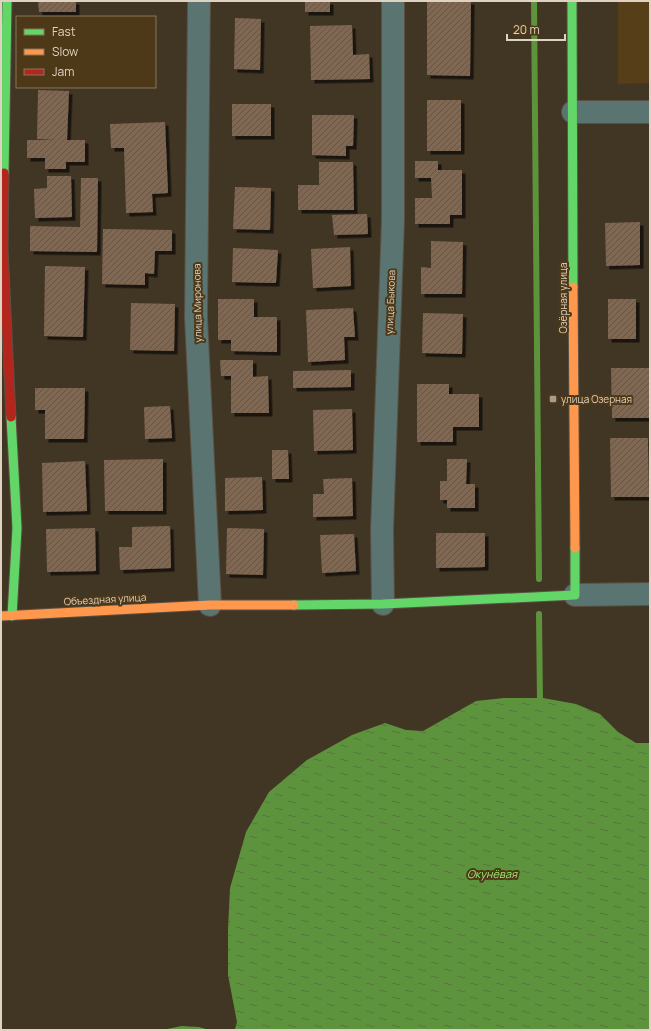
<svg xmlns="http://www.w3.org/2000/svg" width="651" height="1031" font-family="Manrope,sans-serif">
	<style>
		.built { fill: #563e19 }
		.water { fill: url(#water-ripples) }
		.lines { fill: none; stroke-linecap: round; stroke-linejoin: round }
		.stream { stroke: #5e933d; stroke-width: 6 }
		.building { fill: url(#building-hatch); filter: url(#shadow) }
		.street-casing { stroke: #5b5043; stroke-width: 24 }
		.fast-casing { stroke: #5b5043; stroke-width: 11 }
		.slow-casing { stroke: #5b5043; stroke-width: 11 }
		.jam-casing { stroke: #5b5043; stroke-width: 11 }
		.street { stroke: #597471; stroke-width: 22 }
		.fast { stroke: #63d668; stroke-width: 9 }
		.slow { stroke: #ff974d; stroke-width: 9 }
		.jam { stroke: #b3261e; stroke-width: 9 }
		.poi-dot { fill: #a89b89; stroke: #4d3818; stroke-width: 1.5 }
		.labels { text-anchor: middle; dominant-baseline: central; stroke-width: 4; stroke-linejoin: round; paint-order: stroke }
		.street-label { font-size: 10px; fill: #dfd2c0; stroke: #4d3818 }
		.poi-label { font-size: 10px; fill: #dfd2c0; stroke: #4d3818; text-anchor: start }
		.water-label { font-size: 11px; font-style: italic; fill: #9ce973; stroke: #4d3818 }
	</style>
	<defs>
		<pattern id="water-ripples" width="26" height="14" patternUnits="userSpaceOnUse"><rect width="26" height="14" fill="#5e933d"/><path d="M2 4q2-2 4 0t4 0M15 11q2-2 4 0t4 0" fill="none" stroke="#55763c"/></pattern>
		<pattern id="building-hatch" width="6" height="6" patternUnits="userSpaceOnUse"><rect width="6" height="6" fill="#7f6853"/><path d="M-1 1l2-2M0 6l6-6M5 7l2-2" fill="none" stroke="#645648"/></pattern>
		<filter id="shadow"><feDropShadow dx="3.5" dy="3.5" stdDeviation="0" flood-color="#0009"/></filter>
	</defs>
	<rect width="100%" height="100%" fill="#413524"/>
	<path class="built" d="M618 1H650V83L618 84Z"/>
	<path class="water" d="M504 698H543L576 704 600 714 618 732 636 743H650V1030H232L235 1029 237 1022 228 975V929L230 888 246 832 269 792 307 760 352 735 385 723 406 730 423 731 476 701Z
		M182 1026 199 1027 209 1030H162Z"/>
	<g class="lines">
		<path class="stream" d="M534 1 539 579
			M539 614 540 703"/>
	</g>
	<path class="building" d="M38 1H76V12H39Z
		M305 1H330V12H305Z
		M427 1H471L470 76 427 75Z
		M235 18 261 19 260 70 234 69Z
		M352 25 353 55 369 54 370 79 311 80 310 26Z
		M38 90 69 91 67 140H85V162H66V169H45V158H27V140H56L37 139Z
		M427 100H461V151H427Z
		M232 104H271V136H232Z
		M312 115H354L353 146H346V156L312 155Z
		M165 122 168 193 152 194 153 212 126 213 124 148H111L110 124Z
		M415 161H438V170H462V215H450V224H415V198H432L431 178H415Z
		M319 162H353L354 210H298V185H319Z
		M47 176H71L72 217 35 218 34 189 47 188Z
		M81 178H98L97 252 30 251V226L80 227Z
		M235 187 271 188 270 230 233 229Z
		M367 214 368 234 334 235 332 215Z
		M640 222V265L606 266 605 223Z
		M103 229 172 230V251H155L154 274 145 273V285L102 284Z
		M431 241 463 242 462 294H421V267L431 268Z
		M350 247 351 286 313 288 311 249Z
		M233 248 278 250 276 283 232 282Z
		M45 266 85 267 83 337 44 336Z
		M218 299H254V317H277V352L231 351V340H218Z
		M608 299H636V339H608Z
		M131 303 175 304 174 351 130 350Z
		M353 308 355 337H344L345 360 308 362 306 310Z
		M423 313 463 314 462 354 422 353Z
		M220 360H253V377L268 376 269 413H231V376H221Z
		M611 368H649V418H612Z
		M351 370V387L293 388V371Z
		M417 384H449V394H479V427H453V442H417Z
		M35 388H85L84 439H45V410H35Z
		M170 406 172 438 145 439 144 407Z
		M352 409 353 450 314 451 313 410Z
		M610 438H648L649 497H611Z
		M272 450H288L289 479H272Z
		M163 459V511H105L104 460Z
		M447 459H467L466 484H475V508H447V500H440V481H447Z
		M85 461 87 511 43 512 42 463Z
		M262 477 263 510 225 511V478Z
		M352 478 353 516 313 517V494H324L323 479Z
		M170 526 171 568 120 570 119 547H132V527Z
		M95 528 96 571 47 572 46 529Z
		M227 528 264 529 263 575 226 574Z
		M436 533H485V567L436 568Z
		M354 534 356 571 322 573 320 535Z"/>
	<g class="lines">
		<g class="street-casing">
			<path id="street" d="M199 1 196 317 210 605
				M573 112H650
				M575 595 650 594
				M383 604 382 530 393 220V1"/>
		</g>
		<g class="fast-casing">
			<path id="fast" d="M572 1 573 287
				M4 173 7 1
				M11 417 17 528 12 616
				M294 605 383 604 575 595V548"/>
		</g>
		<g class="slow-casing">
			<path id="slow" d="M573 287 575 548
				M1 616 210 605H294"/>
		</g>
		<g class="jam-casing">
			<path id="jam" d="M4 173 3 249 11 417"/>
		</g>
		<use href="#street" class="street"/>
		<use href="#fast" class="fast"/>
		<use href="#slow" class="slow"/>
		<use href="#jam" class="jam"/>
	</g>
	<rect class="poi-dot" x="549" y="395" width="8" height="8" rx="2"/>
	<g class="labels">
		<g class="street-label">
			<text transform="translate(563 298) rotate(-90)">Озёрная улица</text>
			<text transform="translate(390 302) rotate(-88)">улица Быкова</text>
			<text transform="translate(197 303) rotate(-91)">улица Миронова</text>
			<text transform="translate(105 599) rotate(-3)">Объездная улица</text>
		</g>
		<g class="poi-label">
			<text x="561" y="399">улица Озерная</text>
		</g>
		<g class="water-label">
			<text x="492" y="873">Окунёвая</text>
		</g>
	</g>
	<rect width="651" height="1031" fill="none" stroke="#dfd2c0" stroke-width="4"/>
	<rect x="16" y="16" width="140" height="72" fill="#4d3818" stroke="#87765b"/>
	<rect x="24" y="29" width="20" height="6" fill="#63d668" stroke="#87765b"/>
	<text x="52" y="36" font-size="12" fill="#dfd2c0">Fast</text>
	<rect x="24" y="49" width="20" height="6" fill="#ff974d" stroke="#87765b"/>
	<text x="52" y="56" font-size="12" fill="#dfd2c0">Slow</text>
	<rect x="24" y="69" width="20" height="6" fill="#b3261e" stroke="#87765b"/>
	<text x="52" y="76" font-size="12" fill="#dfd2c0">Jam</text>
	<path d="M507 34v6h58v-6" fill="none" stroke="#dfd2c0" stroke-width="2"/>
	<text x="513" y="34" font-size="12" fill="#dfd2c0" stroke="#4d3818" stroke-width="3" paint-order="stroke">20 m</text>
</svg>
